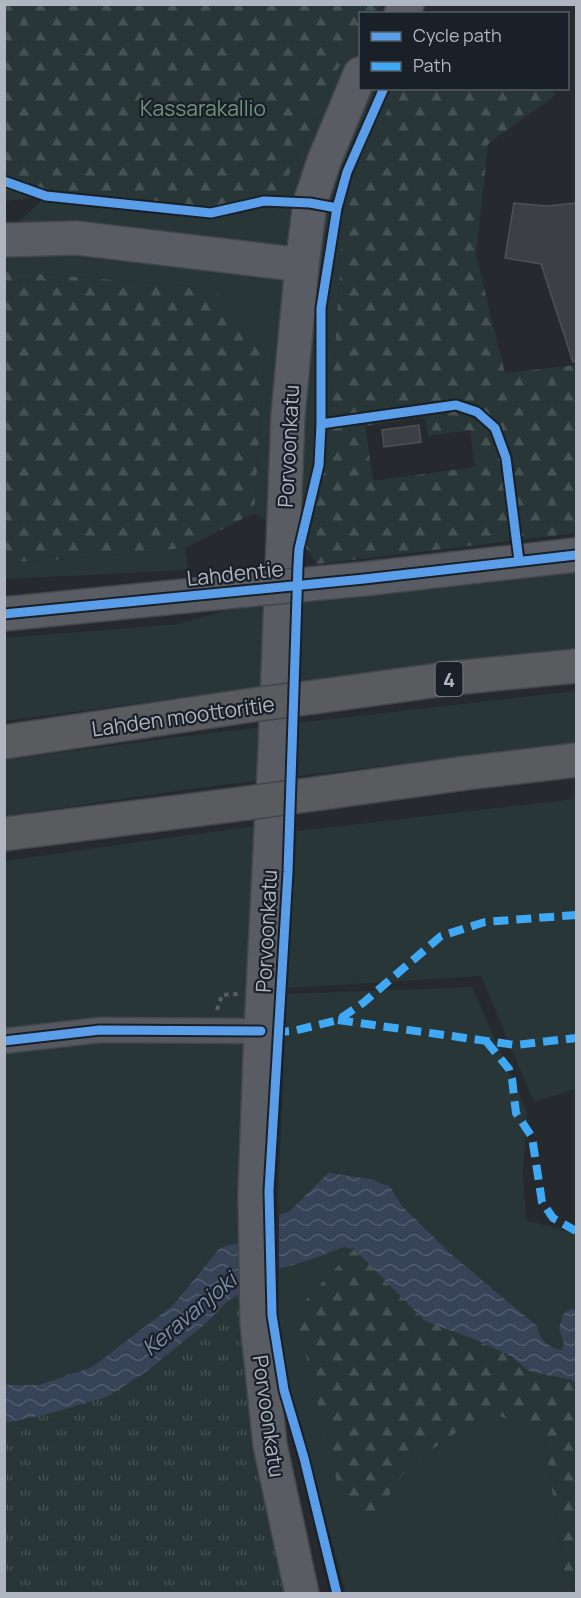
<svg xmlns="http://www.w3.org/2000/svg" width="581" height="1598" font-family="Manrope,sans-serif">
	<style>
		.green { fill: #283637 }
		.forest { fill: url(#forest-firs); fill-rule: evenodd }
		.park { fill: url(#park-tufts) }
		.water { fill: url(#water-waves) }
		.building { fill: #3c3f44; stroke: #4d5157; stroke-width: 1.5 }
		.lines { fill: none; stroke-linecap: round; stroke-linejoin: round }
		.street-casing { stroke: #43464a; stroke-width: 27 }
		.secondary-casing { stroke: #43464a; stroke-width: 36 }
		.highway-casing { stroke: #42454b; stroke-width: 36 }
		.path { stroke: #595d62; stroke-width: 4; stroke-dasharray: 4.5 4.5; stroke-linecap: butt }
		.street { stroke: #55585e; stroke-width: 24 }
		.secondary { stroke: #595c62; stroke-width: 33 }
		.highway { stroke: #5a5b5f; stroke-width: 33 }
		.secondary-bridge-casing { stroke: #43464a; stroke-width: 36; stroke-linecap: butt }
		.highway-bridge-casing { stroke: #42454b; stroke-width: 36; stroke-linecap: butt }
		.secondary-bridge { stroke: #595c62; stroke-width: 33 }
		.highway-bridge { stroke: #5a5b5f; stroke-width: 33 }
		.quiet { stroke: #3fa9f5; stroke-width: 8; stroke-dasharray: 15 8; stroke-linecap: butt }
		.cycleway-casing { stroke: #1a2028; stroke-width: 13 }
		.cycleway { stroke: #5a9eea; stroke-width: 9 }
		.labels { text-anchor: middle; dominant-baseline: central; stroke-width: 4.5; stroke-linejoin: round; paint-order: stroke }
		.shield { fill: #1a2028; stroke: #828893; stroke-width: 1.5 }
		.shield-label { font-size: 20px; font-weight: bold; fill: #afb5c1 }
		.park-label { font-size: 21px; fill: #71947b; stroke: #1a2028 }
		.street-label { font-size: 21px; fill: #afb5c1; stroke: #1a2028 }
		.water-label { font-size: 22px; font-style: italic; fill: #7b8ca6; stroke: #1a2028 }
	</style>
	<defs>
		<pattern id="forest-firs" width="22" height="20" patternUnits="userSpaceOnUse" patternTransform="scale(1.5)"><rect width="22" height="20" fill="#283637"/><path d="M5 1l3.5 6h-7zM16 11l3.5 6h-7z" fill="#455152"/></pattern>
		<pattern id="park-tufts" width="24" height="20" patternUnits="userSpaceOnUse" patternTransform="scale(1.5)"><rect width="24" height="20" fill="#283637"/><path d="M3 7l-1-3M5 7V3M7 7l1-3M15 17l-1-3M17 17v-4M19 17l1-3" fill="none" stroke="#455152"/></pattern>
		<pattern id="water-waves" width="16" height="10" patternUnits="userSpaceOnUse" patternTransform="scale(1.5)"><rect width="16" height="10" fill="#374357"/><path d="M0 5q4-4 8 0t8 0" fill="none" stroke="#515c6d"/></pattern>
	</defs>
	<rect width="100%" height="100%" fill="#262a2f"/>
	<path class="green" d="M360 36V88L397 89 344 209 329 439 305 546 254 513 265 351 212 288 5 271V235L46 196 210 213 284 186 336 72Z
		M185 548 189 570 5 579V562L42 561Z
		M576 570V653L299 684 300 602 395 590Z
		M265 604 260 687 5 721 4 638 179 624 224 611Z
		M576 691V743L198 788 5 816 4 760 202 734Z
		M576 799V1089L534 1102 481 976 287 988 297 831Z
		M254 826 241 1242 197 1274 172 1306 92 1367 39 1385H5L4 861Z
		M472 987 527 1113 523 1174 526 1220 576 1234V1309H571L559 1328 564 1344 561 1350C547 1344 540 1341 536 1326L451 1254 402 1206 390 1187 290 1211 279 1215 278 1194 287 994Z
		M344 1247 354 1249 295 1311 369 1527 408 1466 489 1410 545 1439 565 1581 576 1593H346L288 1384 279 1322V1269L307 1261Z"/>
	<path class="forest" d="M4 5H382L376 13 360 14V36L336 72 284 186 264 201 211 213 46 196 5 181Z
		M397 89 550 88 556 95 488 144 476 255 505 373 576 365V533L317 564 305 546 329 439 344 209ZM425 417 428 436 470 430 475 467 373 481 365 426Z
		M4 271 212 288 265 351 254 513 185 548 42 561 5 562Z
		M354 1249 425 1321 476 1340 511 1356 529 1371 572 1380 576 1383V1592L565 1581 545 1439 489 1410 408 1466 369 1527 341 1499 295 1311Z"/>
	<path class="park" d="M5 181 46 196 5 201Z
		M241 1293 291 1593 5 1594V1423L48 1414 107 1397 147 1371 204 1325 228 1301Z"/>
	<path class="water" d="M328 1173 371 1179 390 1187 402 1206 451 1254 537 1326C540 1341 547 1345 561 1350L564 1344 559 1328 563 1314 571 1309H576V1383L572 1380 529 1371 511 1356 476 1340 425 1321 354 1249 344 1247 307 1261 279 1269V1215L290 1211Z
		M241 1242V1293L228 1301 204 1325 147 1371 107 1397 48 1414 5 1423V1385H39L92 1367 172 1306 220 1248Z"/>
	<path class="building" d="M514 203 546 206 576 203V361L573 362 541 264 505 258Z
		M419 425 421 442 384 447 382 430Z"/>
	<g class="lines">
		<g class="street-casing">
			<path id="street" d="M4 1041 100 1030 261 1031"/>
		</g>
		<g class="secondary-casing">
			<path id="secondary" d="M401 14 407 4
				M4 240 77 238 302 265
				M364 579 576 555
				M4 614 225 592
				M302 1594 270 1445 257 1323 255 1193 261 1031 275 752 288 415 302 265 310 203 324 161 360 74"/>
		</g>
		<g class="highway-casing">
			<path id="highway" d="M322 696 453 678 576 666
				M4 742 252 705
				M322 793 466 773 576 760
				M4 834 248 803"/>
		</g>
		<path class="path" d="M217 1010 222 995 238 994"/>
		<use href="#street" class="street"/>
		<use href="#secondary" class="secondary"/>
		<use href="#highway" class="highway"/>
		<g class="secondary-bridge-casing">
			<path id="secondary-bridge" d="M225 592 364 579"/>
		</g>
		<g class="highway-bridge-casing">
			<path id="highway-bridge" d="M252 705 322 696
				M248 803 322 793"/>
		</g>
		<use href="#secondary-bridge" class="secondary-bridge"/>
		<use href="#highway-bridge" class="highway-bridge"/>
		<path class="quiet" d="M338 1020 515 1045 576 1038
			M274 1032 293 1031 338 1020 363 1003 441 936 485 922 576 915
			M486 1041 509 1069 512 1079 516 1113 532 1137 542 1202 553 1218 576 1231"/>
		<g class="cycleway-casing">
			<path id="cycleway" d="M4 181 46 196 211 213 264 201 310 203 337 208
				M321 424 456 405 477 412 495 428 506 458 519 561
				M4 614 364 579 576 555
				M4 1041 100 1030 261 1031
				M337 1594 304 1458 284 1390 272 1315 269 1191 288 872 298 566 299 549 319 465 321 424V308L337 208 347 172 384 88"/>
		</g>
		<use href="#cycleway" class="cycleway"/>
	</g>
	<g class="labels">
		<rect class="shield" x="435.5" y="662" width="27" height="34" rx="4.5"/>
		<g class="shield-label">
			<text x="449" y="679">4</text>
		</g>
		<g class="park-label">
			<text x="203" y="108">Kassarakallio</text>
		</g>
		<g class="street-label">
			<text transform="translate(288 446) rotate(-87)">Porvoonkatu</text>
			<text transform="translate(235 573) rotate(-6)">Lahdentie</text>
			<text transform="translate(183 716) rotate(-8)">Lahden moottoritie</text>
			<text transform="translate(266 931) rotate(-87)">Porvoonkatu</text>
			<text transform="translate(269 1416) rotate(82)">Porvoonkatu</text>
		</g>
		<g class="water-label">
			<text transform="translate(189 1314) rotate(-40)">Keravanjoki</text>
		</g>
	</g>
	<rect width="581" height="1598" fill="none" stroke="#afb5c1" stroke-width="12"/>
	<rect x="359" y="12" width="210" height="78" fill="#1a2028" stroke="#565c65" stroke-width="1.5"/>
	<rect x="371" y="32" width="30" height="9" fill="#5a9eea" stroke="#565c65" stroke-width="1.5"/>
	<text x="413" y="42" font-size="18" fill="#afb5c1">Cycle path</text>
	<rect x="371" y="62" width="30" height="9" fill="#3fa9f5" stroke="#565c65" stroke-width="1.5"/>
	<text x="413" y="72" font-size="18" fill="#afb5c1">Path</text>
</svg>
